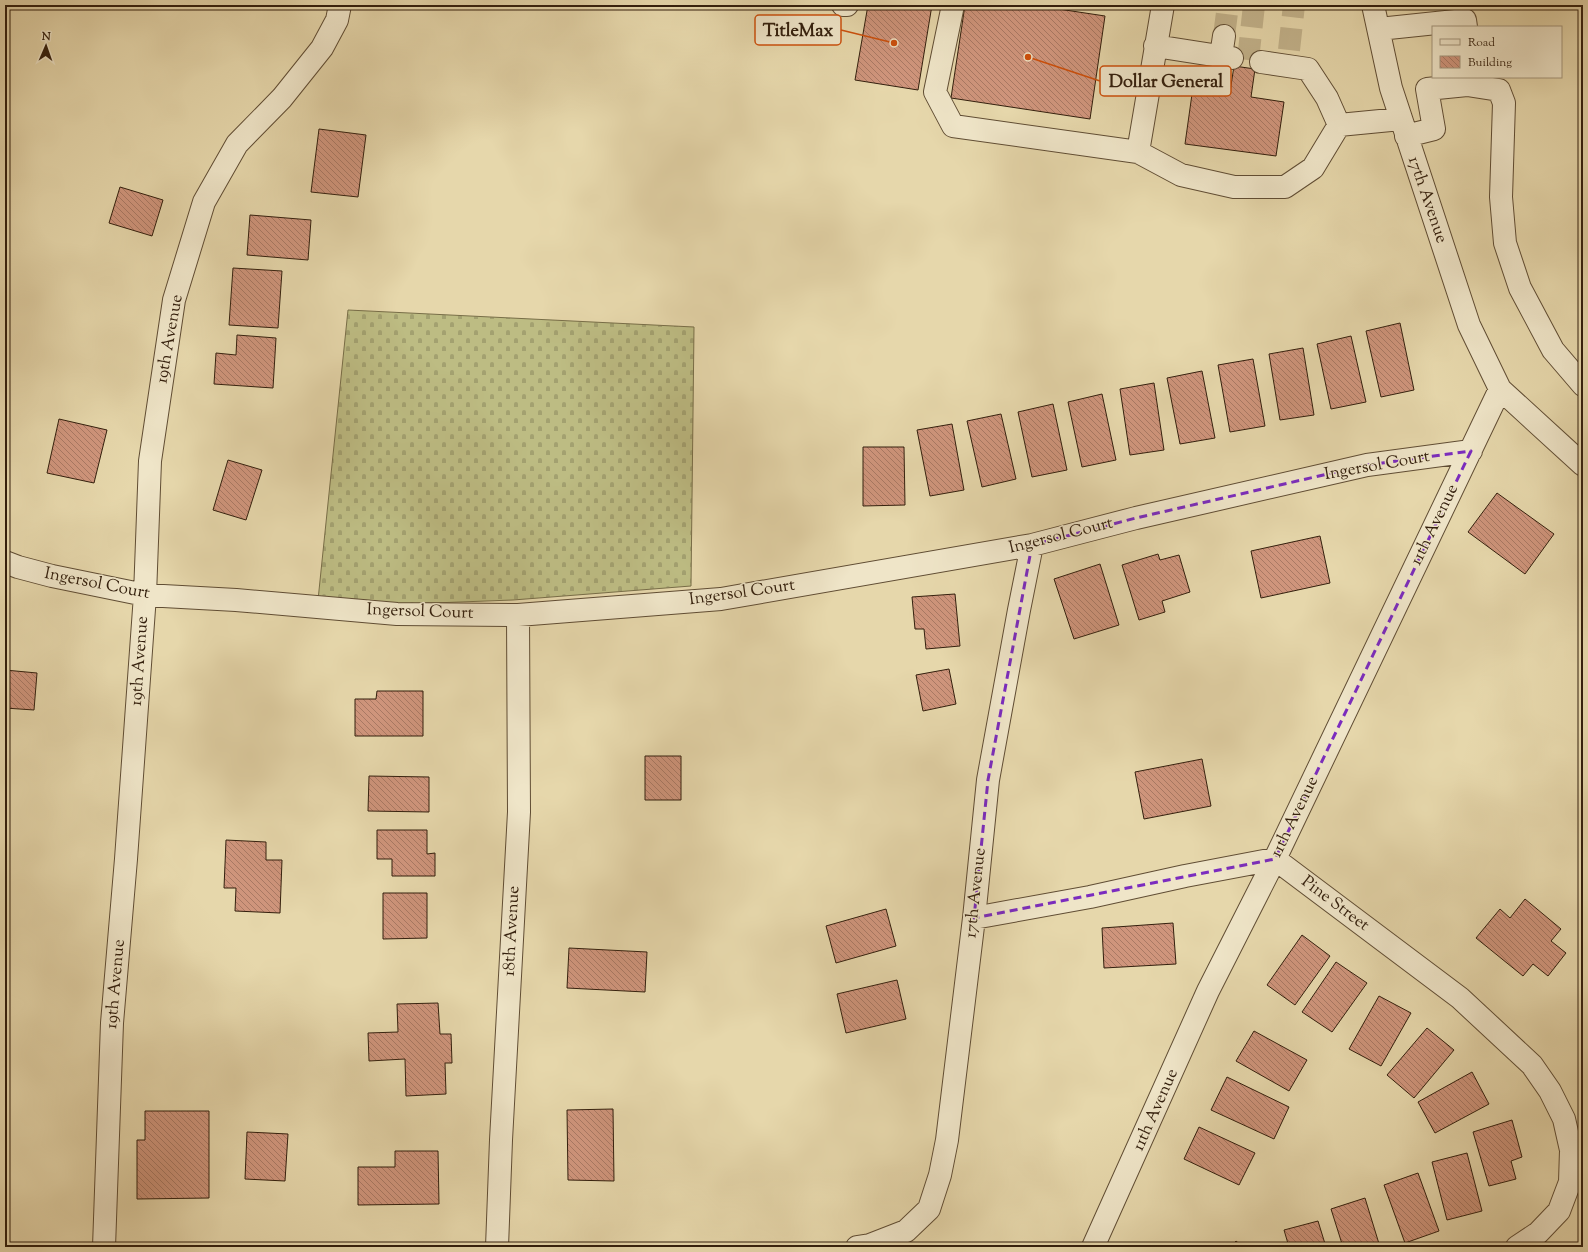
<svg xmlns="http://www.w3.org/2000/svg" width="1588" height="1252" font-family="'Sorts Mill Goudy',serif">
	<style>
		.cemetery { fill: url(#cemetery-stones); stroke: #786e48 }
		.building { fill: url(#building-back-hatch); stroke: #331f0d }
		.lines { fill: none; stroke-linecap: round; stroke-linejoin: round }
		.minor-tunnel { stroke: #c2b28b; stroke-width: 22; stroke-dasharray: 22 11; stroke-linecap: butt }
		.minor-casing { stroke: #604d34; stroke-width: 24 }
		.minor { stroke: #efe5c8; stroke-width: 22 }
		.marked { fill: none; stroke: #7b2cbf; stroke-width: 3; stroke-dasharray: 8 5; stroke-linejoin: round }
		.labels { text-anchor: middle; dominant-baseline: central; stroke-width: 3; stroke-linejoin: round; paint-order: stroke }
		.street-label { font-size: 17px; fill: #331f0d; stroke: #efe5c8 }
		.leader { fill: none; stroke: #cd500c; stroke-width: 1.5 }
		.callout-dot { fill: #cd500c; stroke: #efe5c8; stroke-width: 1.5 }
		.callout { fill: #efe5c8; stroke: #cd500c; stroke-width: 1.5 }
		.callout-label { font-size: 18px; text-anchor: middle; font-weight: bold; fill: #331f0d }
	</style>
	<defs>
		<pattern id="cemetery-stones" width="16" height="16" patternUnits="userSpaceOnUse"><rect width="16" height="16" fill="#bdbc83"/><path d="M2 7V4a2 2 0 0 1 4 0v3zM10 15v-3a2 2 0 0 1 4 0v3z" fill="#a3a170"/></pattern>
		<pattern id="building-back-hatch" width="6" height="6" patternUnits="userSpaceOnUse"><rect width="6" height="6" fill="#cf957c"/><path d="M-1 5l2 2M0 0l6 6M5-1l2 2" fill="none" stroke="#a97964"/></pattern>
	</defs>
	<rect width="100%" height="100%" fill="#e6d7ab"/>
	<filter id="stains"><feTurbulence type="fractalNoise" baseFrequency=".005" numOctaves="4"/><feColorMatrix values="0 0 0 0 .2 0 0 0 0 .09 0 0 0 0 .02 0 0 0 .5 -.17"/></filter>
	<radialGradient id="worn" r=".72"><stop offset=".6" stop-color="#630" stop-opacity="0"/><stop offset="1" stop-color="#630" stop-opacity=".3"/></radialGradient>
	<path class="cemetery" d="M348 310 694 327 691 586 513 600 407 604 318 600Z"/>
	<path class="building" d="M868 5H932L918 90 855 80Z
		M965 5H1032L1105 16 1090 119 951 98Z
		M1234 66 1255 69 1251 97 1284 102 1276 156 1185 144 1193 87 1230 92Z
		M319 129 366 135 358 197 311 192Z
		M120 187 163 200 152 236 109 223Z
		M250 215 311 220 308 260 247 255Z
		M233 268 282 271 278 328 229 325Z
		M1400 323 1414 390 1381 397 1366 331Z
		M237 335 276 338 273 388 214 384 216 353 236 355Z
		M1351 336 1366 402 1331 409 1317 344Z
		M1303 348 1314 415 1280 420 1269 354Z
		M1253 359 1265 426 1230 432 1218 365Z
		M1202 371 1215 438 1180 444 1167 378Z
		M1154 383 1164 450 1130 455 1120 389Z
		M1102 394 1116 460 1082 467 1068 402Z
		M1053 404 1067 470 1032 477 1018 412Z
		M1001 414 1016 479 982 487 967 421Z
		M59 419 107 430 94 483 47 473Z
		M952 424 964 490 930 496 917 430Z
		M863 447H904L905 505 863 506Z
		M228 460 262 470 246 520 213 510Z
		M1497 493 1554 534 1525 574 1468 532Z
		M1320 536 1330 583 1261 598 1251 551Z
		M1158 554 1160 560 1179 555 1190 592 1162 601 1165 612 1139 620 1122 565Z
		M1100 564 1119 625 1074 639 1054 579Z
		M955 594 960 646 926 649 924 629H915L912 597Z
		M949 669 956 704 923 711 916 675Z
		M5 670 37 673 34 710 5 708Z
		M377 691H423V736H355V699H376Z
		M645 756H681V800H645Z
		M1202 759 1211 806 1144 819 1135 772Z
		M369 776 429 777V812L368 811Z
		M377 830H427V854L435 853V876H392V859H377Z
		M226 840 266 842V860H282L280 913 235 911 236 888H224Z
		M383 893H427V938L383 939Z
		M1525 899 1561 929 1551 941 1566 953 1548 976 1533 964 1523 976 1476 938 1500 909 1510 918Z
		M886 909 896 946 836 963 826 926Z
		M1173 923 1176 964 1104 968 1102 928Z
		M1302 935 1330 956 1295 1005 1267 985Z
		M569 948 647 952 645 992 567 988Z
		M1336 962 1367 983 1332 1032 1302 1012Z
		M897 980 906 1019 846 1033 837 994Z
		M1379 996 1411 1013 1381 1066 1349 1049Z
		M438 1003 440 1034H451L452 1063H445L446 1094 406 1096 405 1059 369 1061 368 1033 398 1032 397 1004Z
		M1427 1028 1454 1050 1414 1098 1387 1075Z
		M1254 1031 1307 1060 1289 1091 1236 1061Z
		M1472 1072 1489 1104 1435 1133 1418 1102Z
		M1227 1077 1289 1107 1274 1139 1211 1110Z
		M613 1109 614 1181 568 1180 567 1110Z
		M145 1111H209V1198L137 1199V1140H145Z
		M1512 1120 1522 1157 1511 1161 1516 1179 1489 1186 1473 1132Z
		M1199 1127 1255 1153 1239 1185 1184 1159Z
		M247 1132 288 1134 285 1181 245 1179Z
		M395 1151H438L439 1204 358 1205V1167H395Z
		M1467 1153 1482 1211 1447 1220 1432 1162Z
		M1418 1173 1439 1231 1405 1243 1384 1185Z
		M1365 1198 1380 1247H1343L1331 1209Z
		M1318 1221 1326 1247H1289L1284 1230Z
		M1236 1241 1243 1247H1230Z"/>
	<g class="lines">
		<path class="minor-tunnel" d="M1224 36 1228 5
			M1289 50 1294 5
			M1248 60 1254 5"/>
		<g class="minor-casing">
			<path id="minor" d="M843 5H847
				M953 5 935 92 953 126 1138 152 1163 5
				M1373 5 1391 88 1469 325 1500 389 1583 465
				M1379 29 1465 20 1466 27
				M1155 46 1232 58
				M1221 56 1224 36
				M1261 62 1308 69 1327 98 1339 125
				M1467 85 1499 90 1504 103 1501 197 1505 243 1520 288 1553 350 1583 385
				M1406 136 1434 129 1427 89 1467 85V77
				M1138 152 1181 175 1234 187H1285L1313 168 1339 125 1401 119
				M5 562 18 567 52 576 145 595 236 600 397 614 518 615 721 599 1032 545 1136 518 1367 465 1471 451
				M974 918 1090 897 1185 876 1275 859 1460 998 1532 1065 1550 1091 1564 1119 1571 1150 1570 1182 1559 1211 1538 1233 1517 1247
				M104 1247 112 1023 126 859 145 595 150 461 174 300 204 202 237 144 282 98 322 48 337 20 340 5
				M497 1247 501 1140 519 812 518 615
				M857 1247 870 1245 906 1231 929 1209 940 1175 947 1140 974 918 988 780 1019 610 1032 545
				M1093 1247 1208 991 1275 859 1500 389"/>
		</g>
		<use href="#minor" class="minor"/>
	</g>
	<path class="marked" d="M1471 451 1275 859 974 918 988 780 1032 545 1136 518 1367 465Z"/>
	<g class="labels">
		<g class="street-label">
			<text transform="translate(1427 200) rotate(71)">17th Avenue</text>
			<text transform="translate(170 339) rotate(-80)">19th Avenue</text>
			<text transform="translate(1377 466) rotate(-10)">Ingersol Court</text>
			<text transform="translate(1435 525) rotate(-64)">11th Avenue</text>
			<text transform="translate(1061 536) rotate(-14)">Ingersol Court</text>
			<text transform="translate(97 584) rotate(11)">Ingersol Court</text>
			<text transform="translate(742 593) rotate(-8)">Ingersol Court</text>
			<text transform="translate(420 612) rotate(2)">Ingersol Court</text>
			<text transform="translate(140 661) rotate(-86)">19th Avenue</text>
			<text transform="translate(1295 817) rotate(-64)">11th Avenue</text>
			<text transform="translate(976 893) rotate(-84)">17th Avenue</text>
			<text transform="translate(1335 904) rotate(37)">Pine Street</text>
			<text transform="translate(512 931) rotate(-87)">18th Avenue</text>
			<text transform="translate(116 984) rotate(-85)">19th Avenue</text>
			<text transform="translate(1156 1110) rotate(-66)">11th Avenue</text>
		</g>
	</g>
	<path class="leader" d="M894 43L841 30M1028 57L1100 81"/>
	<g class="callout-dot">
		<circle cx="894" cy="43" r="4"/>
		<circle cx="1028" cy="57" r="4"/>
	</g>
	<g class="callout">
		<rect x="755" y="15" width="86" height="30" rx="4"/>
		<rect x="1100" y="66" width="131" height="30" rx="4"/>
	</g>
	<g class="callout-label">
		<text x="798" y="36">TitleMax</text>
		<text x="1166" y="87">Dollar General</text>
	</g>
	<rect width="1588" height="1252" fill="none" stroke="#e6d7ab" stroke-width="20"/>
	<rect x="6" y="6" width="1576" height="1240" fill="none" stroke="#331f0d" stroke-width="2"/>
	<rect x="10" y="10" width="1568" height="1232" fill="none" stroke="#331f0d"/>
	<rect x="1432" y="26" width="130" height="52" fill="#efe5c8" stroke="#a4967d"/>
	<rect x="1440" y="39" width="20" height="6" fill="#efe5c8" stroke="#a4967d"/>
	<text x="1468" y="46" font-size="12" fill="#331f0d">Road</text>
	<rect x="1440" y="56" width="20" height="12" fill="url(#building-back-hatch)" stroke="#a4967d"/>
	<text x="1468" y="66" font-size="12" fill="#331f0d">Building</text>
	<g transform="translate(46 46) rotate(2)" stroke="#efe5c8" stroke-width="3" paint-order="stroke">
	<path d="M0-3L7 15L0 10L-7 15Z" fill="#331f0d"/>
	<text y="-6" font-size="11" font-weight="bold" text-anchor="middle" fill="#331f0d">N</text>
	</g>
	<rect width="100%" height="100%" filter="url(#stains)"/>
	<rect width="100%" height="100%" fill="url(#worn)"/>
</svg>
